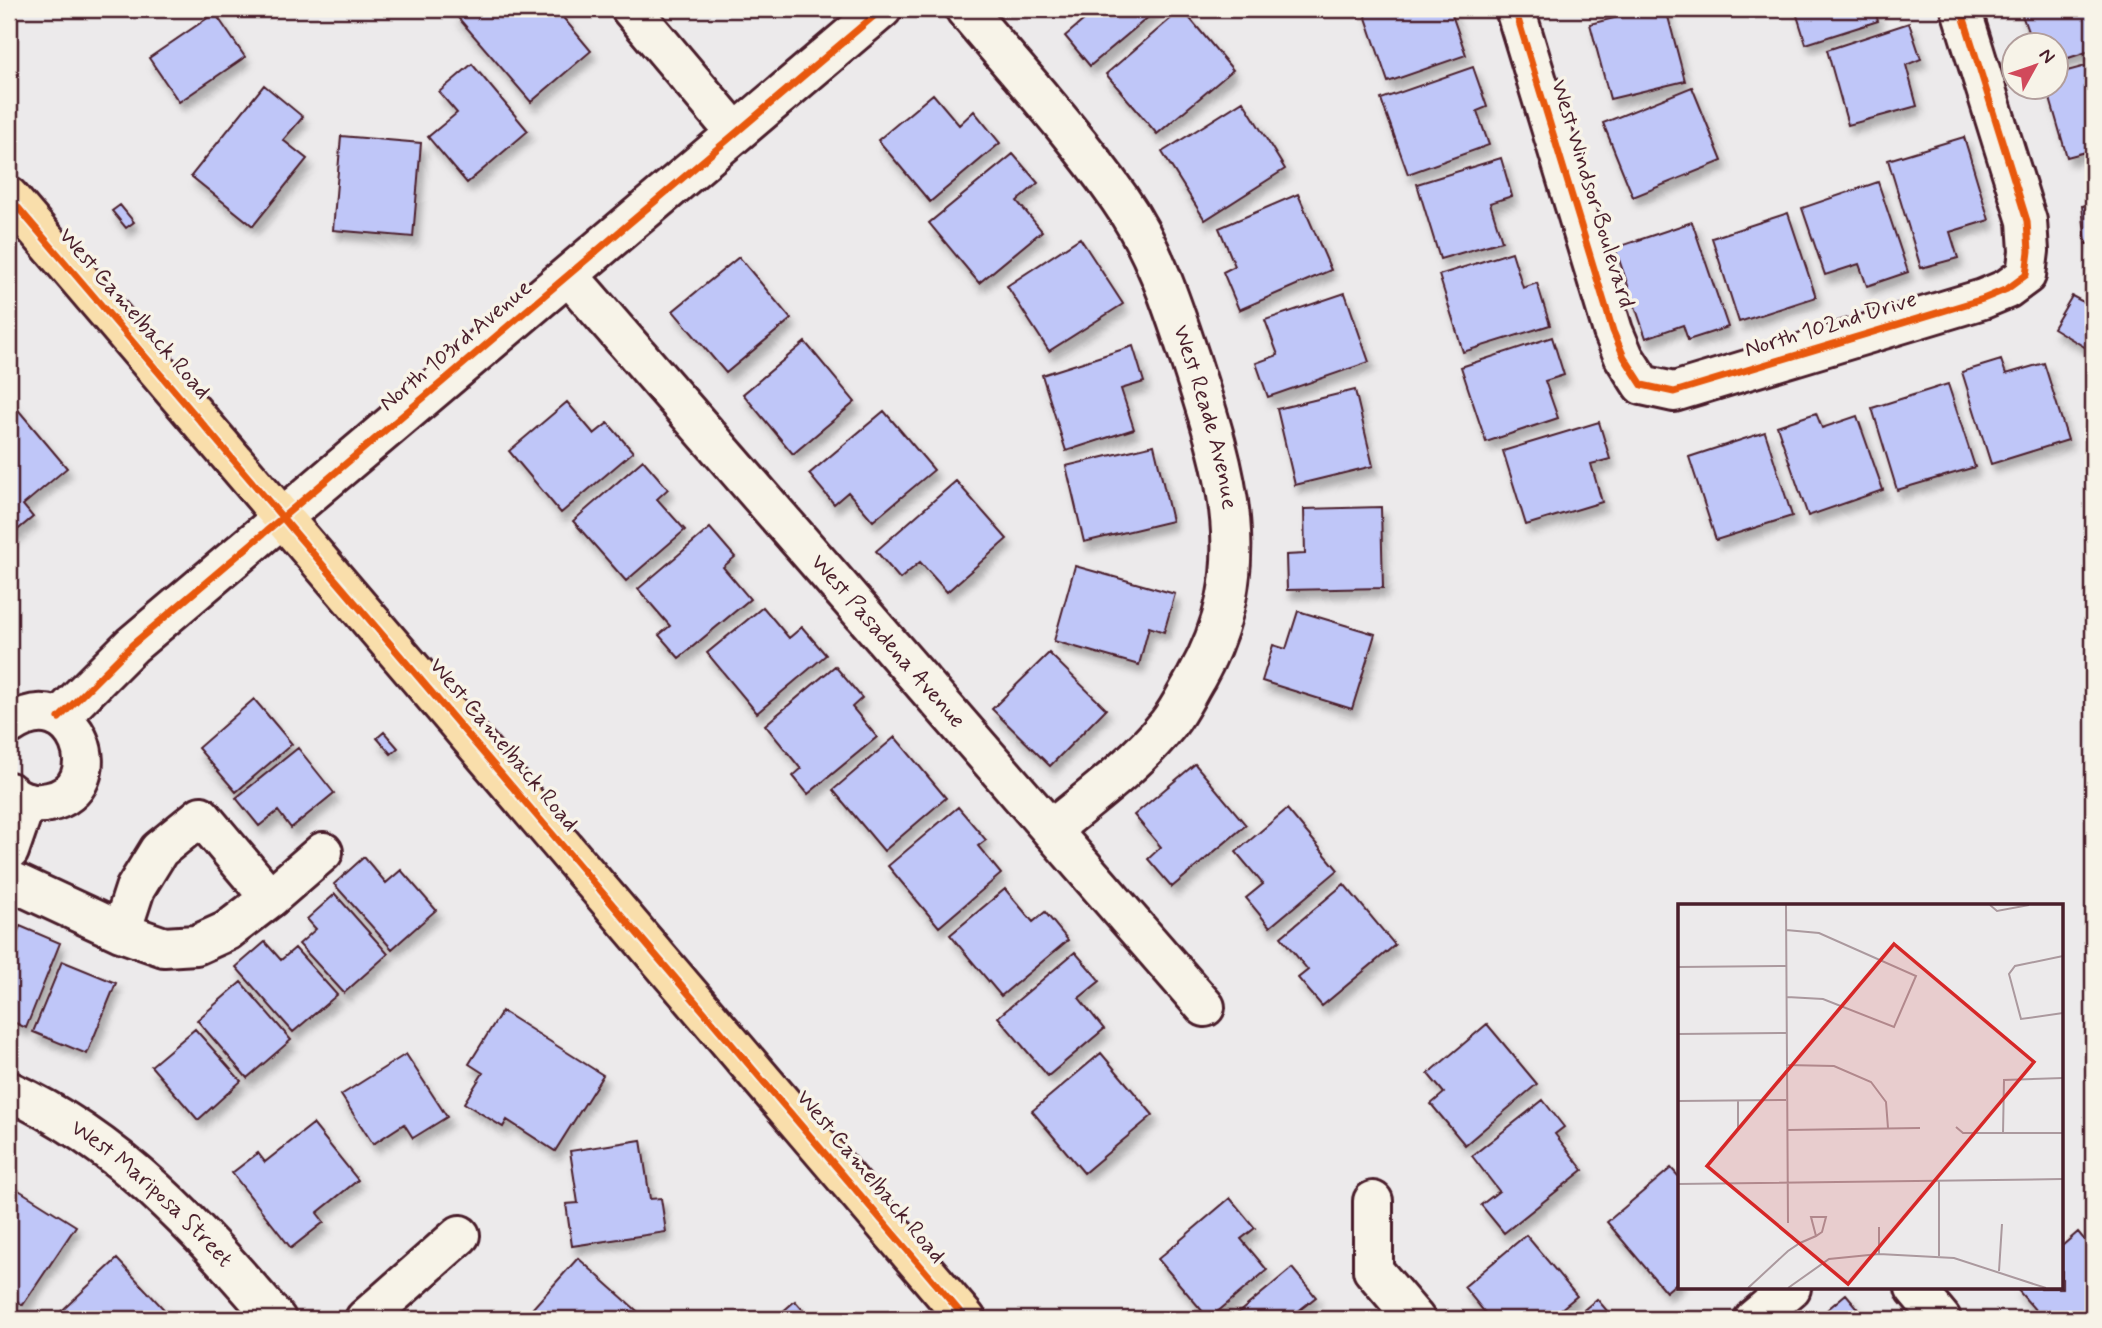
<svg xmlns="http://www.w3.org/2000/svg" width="2102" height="1328" font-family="Mynerve,sans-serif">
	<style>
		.building { fill: #bfc6f8; stroke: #4a1f2b; stroke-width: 2; filter: url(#shadow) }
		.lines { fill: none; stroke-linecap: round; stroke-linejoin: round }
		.street-casing { stroke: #4a1f2b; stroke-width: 44 }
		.primary-casing { stroke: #4a1f2b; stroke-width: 44 }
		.street { stroke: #f7f3e8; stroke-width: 38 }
		.primary { stroke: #f9deab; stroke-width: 38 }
		.cycleway-casing { stroke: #f7f3e8; stroke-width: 11 }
		.cycleway { stroke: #e8590c; stroke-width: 7 }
		.labels { text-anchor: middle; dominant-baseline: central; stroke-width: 7; stroke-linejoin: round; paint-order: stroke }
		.street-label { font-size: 23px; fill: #4a1f2b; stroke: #f7f3e8 }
		.inset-road { fill: none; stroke: #ab999e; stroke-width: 2 }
		.view { fill: #d62828; fill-opacity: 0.15; stroke: #d62828; stroke-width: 3.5 }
		.inset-edge { fill: none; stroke: #4a1f2b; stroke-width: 3.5 }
	</style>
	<defs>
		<filter id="shadow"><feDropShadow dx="4.5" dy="8" stdDeviation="3.5" flood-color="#0004"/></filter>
	</defs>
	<rect width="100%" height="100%" fill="#eceaeb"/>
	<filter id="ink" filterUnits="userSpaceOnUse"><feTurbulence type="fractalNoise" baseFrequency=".0143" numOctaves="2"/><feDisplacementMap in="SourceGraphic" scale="14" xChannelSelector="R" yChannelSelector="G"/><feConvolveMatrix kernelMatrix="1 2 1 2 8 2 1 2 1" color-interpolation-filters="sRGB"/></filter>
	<g filter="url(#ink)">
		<path class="building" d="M461 9H556L591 51 531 102 455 14Z
			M1077 9H1158L1090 66 1065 36 1085 19Z
			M1182 9 1233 70 1157 134 1106 74Z
			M1363 9H1450L1466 55 1388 82Z
			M1650 9H1666L1685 81 1610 99 1590 24Z
			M1795 9H1874L1878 21 1806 44Z
			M2020 9H2093V50L2056 62V46H2033Z
			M215 13 245 57 179 102 149 58Z
			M1909 23 1921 59 1906 65 1917 106 1848 125 1827 50Z
			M472 64 528 131 467 183 428 137 457 113 439 92Z
			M2093 64V150L2067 157 2047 88H2056V74Z
			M1473 67 1487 107 1477 111 1489 145 1408 174 1381 99Z
			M264 85 303 117 283 140 307 159 253 226 191 176Z
			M1692 87 1722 161 1633 197 1603 123Z
			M933 94 959 125 974 111 1000 143 930 202 878 140Z
			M1243 101 1285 169 1205 220 1162 152Z
			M341 136 421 143 413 237 333 230Z
			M1964 137 1989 220 1950 232 1958 258 1921 268 1888 160Z
			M1013 154 1038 183 1017 201 1042 231 979 283 929 223Z
			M1501 158 1512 196 1490 203 1502 241 1440 259 1417 184Z
			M1878 182 1908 272 1867 286 1859 264 1825 275 1802 208Z
			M1298 194 1331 270 1239 310 1223 272 1235 266 1219 228Z
			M120 205 134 222 126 228 112 211Z
			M2093 205V243L2086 244 2082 206Z
			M1788 213 1816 297 1739 322 1712 238Z
			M1692 222 1728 327 1688 340 1683 325 1646 338 1615 248Z
			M1080 238 1123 304 1049 351 1007 286Z
			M1512 252 1523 288 1537 283 1550 325 1463 352 1439 275Z
			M739 257 791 319 726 373 673 311Z
			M1345 293 1369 362 1268 397 1256 363 1278 355 1265 320Z
			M2072 296 2093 307V352L2053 328Z
			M1552 337 1564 375 1545 381 1558 418 1486 442 1461 367Z
			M805 342 855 402 793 454 743 394Z
			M1133 346 1144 382 1121 389 1134 429 1066 451 1042 375Z
			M2001 360 2006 374 2044 363 2068 440 1991 464 1962 372Z
			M1948 384 1975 467 1897 490 1872 408Z
			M1355 390 1373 466 1295 485 1277 409Z
			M9 399 67 468 23 505 33 517 9 537Z
			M567 402 594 434 608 423 633 452 561 513 509 451Z
			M884 411 934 470 873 521 848 492 834 504 809 474Z
			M1816 413 1822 428 1857 416 1883 490 1808 516 1777 426Z
			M1599 422 1610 459 1591 464 1602 502 1526 525 1503 451Z
			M1765 432 1792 516 1716 540 1689 457Z
			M1154 445 1172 521 1084 542 1066 466Z
			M643 460 668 489 657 499 685 530 626 581 573 521Z
			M956 481 1007 539 947 592 920 562 900 579 876 551Z
			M1381 507 1383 588 1287 590 1286 555 1305 554 1304 509Z
			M710 528 735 557 723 567 750 599 679 658 659 635 670 626 638 589Z
			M1075 566 1175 594 1164 632 1149 627 1139 665 1054 641Z
			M763 607 789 638 802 627 826 655 757 713 707 653Z
			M1298 611 1375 634 1352 709 1262 681 1273 645 1286 649Z
			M1049 653 1106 709 1050 766 992 709Z
			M835 666 862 698 852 707 877 737 808 794 793 776 801 769 765 725Z
			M254 699 292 744 236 792 198 748Z
			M384 732 398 748 391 754 377 738Z
			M895 737 946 798 884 851 833 790Z
			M298 748 334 793 291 828 278 811 259 826 236 798Z
			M1195 764 1246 825 1172 887 1148 859 1161 847 1134 815Z
			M958 807 986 840 978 846 1001 874 939 927 888 866Z
			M1287 809 1338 870 1270 927 1246 898 1263 884 1236 852Z
			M364 857 386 883 401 870 436 910 392 949 334 884Z
			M1344 884 1395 945 1322 1006 1298 978 1308 970 1281 937Z
			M1005 889 1033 922 1045 912 1068 940 1001 996 950 935Z
			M335 894 388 954 344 993 299 944 316 929 307 919Z
			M20 926 60 943 26 1028 9 1020V953Z
			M265 942 281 960 295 948 337 995 293 1032 236 967Z
			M1075 952 1100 981 1079 998 1104 1029 1048 1076 998 1017Z
			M62 961 116 983 87 1054 33 1032Z
			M241 982 291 1040 247 1078 197 1020Z
			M502 1011 603 1075 555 1151 507 1120 503 1127 464 1103 483 1073 469 1064Z
			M1487 1024 1537 1084 1465 1145 1431 1104 1444 1093 1428 1074Z
			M195 1029 241 1081 198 1120 151 1066Z
			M1101 1053 1153 1115 1084 1173 1032 1111Z
			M406 1054 447 1117 413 1138 404 1124 373 1144 341 1095Z
			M1543 1100 1564 1127 1555 1134 1583 1170 1504 1233 1481 1205 1499 1191 1472 1156Z
			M313 1124 358 1180 317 1213 324 1222 291 1248 232 1173 258 1153 265 1162Z
			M641 1140 650 1199 661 1198 666 1232 572 1246 566 1204 578 1203 570 1151Z
			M1671 1168 1680 1178V1280L1666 1292 1607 1222Z
			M9 1184 76 1226 23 1305 9 1296Z
			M1230 1198 1255 1228 1241 1239 1267 1270 1209 1319 1158 1259Z
			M2078 1232 2093 1250V1319H2043L2016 1288H2062V1246Z
			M1526 1235 1577 1296 1549 1319H1490L1464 1287Z
			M578 1258 645 1318 643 1319H523Z
			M117 1259 173 1319H53Z
			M1292 1268 1316 1297 1296 1313 1301 1319H1231Z
			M1846 1294 1867 1319H1816Z
			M1597 1299 1614 1319H1573Z
			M795 1301 811 1319H774Z"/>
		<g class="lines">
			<g class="street-casing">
				<g id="street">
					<path d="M631 9 735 132"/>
					<path id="s1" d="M965 9C1017 71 1072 131 1119 198 1154 248 1172 304 1191 362 1227 473 1258 569 1196 678 1187 693 1179 710 1168 724 1135 765 1091 797 1051 830"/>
					<path d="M1515 9 1613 331 1624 357 1642 385 1674 392 1983 299 2007 289 2026 275 2029 251 2027 221 1961 9"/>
					<path id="s2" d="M569 276 1205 1007"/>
					<path d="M59 718 132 645 882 9"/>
					<path d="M9 725C77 679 114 789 49 802 35 805 20 802 9 792"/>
					<path d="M9 851 26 802"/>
					<path d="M9 880 121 932 164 947 196 945 227 931 270 898 201 816 159 850 135 889 121 932"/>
					<path d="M270 898 323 852"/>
					<path id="s3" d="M9 1091C121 1142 197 1228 276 1319"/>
					<path d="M1373 1201V1270L1415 1319"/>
					<path d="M1915 1288 1941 1319"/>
					<path d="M365 1319 460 1235"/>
					<path d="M1754 1319 1791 1288"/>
				</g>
			</g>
			<g class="primary-casing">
				<path id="primary" d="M9 197 966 1319"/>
			</g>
			<use href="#street" class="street"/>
			<use href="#primary" class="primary"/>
			<g class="cycleway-casing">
				<path id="cycleway" d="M1515 9 1613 331 1624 357 1642 385 1674 392 1983 299 2007 289 2026 275 2029 251 2027 221 1961 9
					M9 197 966 1319
					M59 718 132 645 882 9"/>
			</g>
			<use href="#cycleway" class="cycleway"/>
		</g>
	</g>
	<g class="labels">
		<g class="street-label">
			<text transform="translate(1592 194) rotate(73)">West Windsor Boulevard</text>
			<text transform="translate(134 314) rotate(49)">West Camelback Road</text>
			<text transform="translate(1831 325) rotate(-17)">North 102nd Drive</text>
			<text transform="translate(456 346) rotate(-40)">North 103rd Avenue</text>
			<text stroke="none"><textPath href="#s1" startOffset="481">West Reade Avenue</textPath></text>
			<text stroke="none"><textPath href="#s2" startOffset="485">West Pasadena Avenue</textPath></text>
			<text transform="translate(503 745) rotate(50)">West Camelback Road</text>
			<text transform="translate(870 1177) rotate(50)">West Camelback Road</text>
			<text stroke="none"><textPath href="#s3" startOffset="177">West Mariposa Street</textPath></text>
		</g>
	</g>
	<g transform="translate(1678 904)">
		<rect width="385" height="385" fill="#eceaeb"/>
		<path class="inset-road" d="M108 1 110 319M312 1 319 7 351 1M108 26 141 29 238 72 216 123 145 95 109 93M385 52 337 62 331 70 343 115 385 109M0 63 109 62M0 130 109 129M108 161 156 162 193 178 208 198 210 224M60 196V224M0 197 108 196M278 223 285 229H385M109 226 242 224M325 229 326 176 385 174M261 277V352M0 280 385 275M201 323V350M321 367 324 320M70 384 110 347 122 339 138 332 144 328 148 313H133L138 332M110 384 151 355 201 350 276 354 368 384"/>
		<path class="view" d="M216 40 356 158 170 380 29 262Z"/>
		<rect width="385" height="385" class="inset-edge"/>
	</g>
	<rect width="2102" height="1328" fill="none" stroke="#f7f3e8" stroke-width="35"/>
	<rect x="18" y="18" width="2067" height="1293" fill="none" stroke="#4a1f2b" stroke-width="2.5" filter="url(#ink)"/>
	<g transform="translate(2035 66) rotate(50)"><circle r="33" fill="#f7f3e8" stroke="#b29e9c" stroke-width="2"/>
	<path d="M0-5L12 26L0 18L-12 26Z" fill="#d1495b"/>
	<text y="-10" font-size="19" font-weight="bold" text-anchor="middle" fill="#4a1f2b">N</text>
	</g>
</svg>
